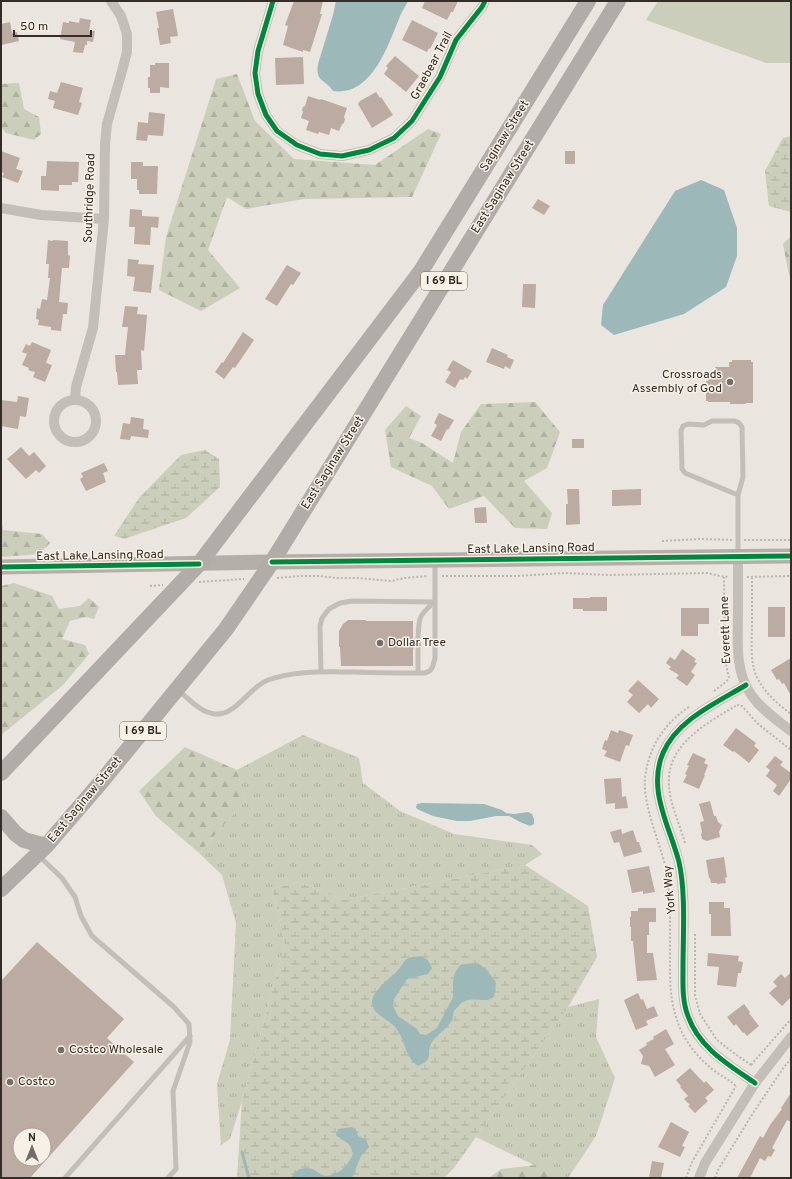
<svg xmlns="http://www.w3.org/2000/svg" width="792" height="1179" font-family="Overpass,sans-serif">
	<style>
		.grass { fill: url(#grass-tufts) }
		.forest { fill: url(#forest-firs) }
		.wetland { fill: url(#wetland-marsh) }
		.green { fill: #caceba }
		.water { fill: #9db8b8 }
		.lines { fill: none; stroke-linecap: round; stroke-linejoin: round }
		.stream { stroke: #9db8b8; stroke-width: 3 }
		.building { fill: #bcaba2; fill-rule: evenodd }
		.path { stroke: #bbb6b1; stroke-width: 2; stroke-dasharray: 2 2; stroke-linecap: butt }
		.lane { stroke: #c3beb8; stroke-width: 5 }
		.street { stroke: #c3beb8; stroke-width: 10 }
		.secondary { stroke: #b3aea8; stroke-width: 15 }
		.primary { stroke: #b1aca7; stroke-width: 16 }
		.cycleway-casing { stroke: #f7f0e6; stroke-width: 8 }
		.cycleway { stroke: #00873e; stroke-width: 5 }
		.poi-dot { fill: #736d67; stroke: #f7f0e6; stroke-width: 1.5 }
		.labels { text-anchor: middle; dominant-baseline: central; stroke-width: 3; stroke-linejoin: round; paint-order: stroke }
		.shield { fill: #f7f0e6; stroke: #6e6760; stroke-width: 1 }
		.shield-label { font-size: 11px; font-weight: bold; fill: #332c27 }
		.street-label { font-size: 12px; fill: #332c27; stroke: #f7f0e6 }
		.poi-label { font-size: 12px; fill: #332c27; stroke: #f7f0e6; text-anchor: start }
	</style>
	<defs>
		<pattern id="grass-tufts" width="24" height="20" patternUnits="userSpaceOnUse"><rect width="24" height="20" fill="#caceba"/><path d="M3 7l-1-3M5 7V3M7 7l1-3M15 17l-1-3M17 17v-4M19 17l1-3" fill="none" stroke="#aeb1a0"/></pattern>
		<pattern id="forest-firs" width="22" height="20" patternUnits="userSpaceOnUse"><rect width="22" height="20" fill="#caceba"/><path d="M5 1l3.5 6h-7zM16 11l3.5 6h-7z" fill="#aeb1a0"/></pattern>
		<pattern id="wetland-marsh" width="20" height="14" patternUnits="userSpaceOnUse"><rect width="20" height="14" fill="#caceba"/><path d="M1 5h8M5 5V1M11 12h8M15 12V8" fill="none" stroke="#aeb1a0"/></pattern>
	</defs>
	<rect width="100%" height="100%" fill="#eae5de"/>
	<path class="grass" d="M303 735 359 758 363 783 400 811 454 834 532 845 542 854 525 865 344 900 299 882 272 889 285 944 242 1101 230 1139 221 1145 217 1084 230 1040 236 923 222 875 199 853 245 801 237 770Z
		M599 999 596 1037 615 1078 596 1136 568 1178H561L476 1137 568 1007Z"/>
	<path class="forest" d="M237 74 255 121 294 159 375 165 428 129 441 134 412 197 304 199 246 209 227 197 208 250 240 288 201 311 159 290 166 237 216 79Z
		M19 83 24 109 39 117 41 134 34 140 6 133 1 127V84Z
		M791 236V276L789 275 783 244Z
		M535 402 560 432 547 468 524 481 552 513 547 529 515 528 484 496 449 509 432 486 391 467 385 430 406 406 421 416 409 438 422 443 453 463 461 432 481 404Z
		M1 518 3 530 42 534 50 543 39 554 1 557Z
		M14 583 52 596 59 609 80 606 89 598 99 607 94 619 86 617 70 621 62 639 85 645 89 654 63 685 1 735V586Z
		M185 747 237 770 245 801 199 853 156 816 139 791Z
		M544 1164 563 1178H489L501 1169Z"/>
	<path class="wetland" d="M791 136V212L769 206 765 171 783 138Z
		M205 450 219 459 220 487 186 518 124 539 114 536 139 498 181 455Z
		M525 865 588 906 597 957 568 1007 454 1168 444 1178H237L242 1101 285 944 272 889 299 882 344 900Z"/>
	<path class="green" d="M658 1H791V63H766L646 20Z"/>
	<path class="water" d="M336 1H408C406 5 403 10 401 14 389 42 373 97 333 91 326 79 315 83 318 64L333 15Z
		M701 180 724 190 737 228V256L726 287 684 314 614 335 601 325 603 305 675 191Z
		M422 803 484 804 502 810 506 813 514 814 528 812 532 814 534 819V824L530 826 520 822 509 816H496L470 821H457L433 816 417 809 416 807 417 804Z
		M421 956 428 960 432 968 428 974 407 979 394 999 393 1006 398 1016 417 1029 420 1034 426 1035 437 1028 453 997V982L455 973 460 965C465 964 474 962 479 964 486 968 492 976 496 983L494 997C491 998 488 1000 485 1000 478 1000 469 998 463 1002 460 1003 456 1009 454 1011 453 1014 453 1018 452 1020 447 1030 436 1034 431 1044 426 1054 434 1060 418 1066 404 1056 406 1040 395 1027 388 1019 374 1015 372 1004 370 992 392 977 399 969 403 964 404 960 409 958 413 956 417 957 421 956Z
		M352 1127 356 1130 358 1136 366 1140 369 1147 361 1156 352 1178H292C294 1170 304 1166 312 1169 317 1171 320 1175 326 1176 328 1176 330 1175 332 1175 343 1171 348 1165 353 1154 350 1141 345 1143 336 1135L338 1129Z"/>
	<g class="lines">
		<path class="stream" d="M242 1152 249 1178"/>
	</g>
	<path class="building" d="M294 1H323L320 14H322L310 52 303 50V52L283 45 288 26 285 25Z
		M425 1H458L453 12H451L447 20 422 8Z
		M173 9 178 36 170 37 171 43 160 45 157 28H159L156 12Z
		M80 18 91 20 89 31H95L93 42 87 41V45H85L83 53 73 52 75 42 60 39 63 22 69 23V21L79 23Z
		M412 20 438 33 430 49 429 48 427 52 402 40Z
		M10 22 12 33 17 32 19 41 1 45V24Z
		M395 56 419 76 406 92 384 74 388 68 386 66Z
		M303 57 304 84 276 85 275 58Z
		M155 63H169V88L160 87V93H150V88H148V77H150V65H155Z
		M61 82 83 88 79 102 82 103 78 115 53 108 55 101 48 99 50 91 57 93Z
		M376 92 380 98 381 97 393 115 372 128 358 104 360 101Z
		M308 96 320 100 321 99 347 108 344 117 345 119 344 123 342 124 339 131 331 128 329 135 319 132 318 134 306 130 309 121 301 118 303 112 302 110 303 107 305 106Z
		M149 112 165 114 163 136 148 135 147 141 136 140 138 122 148 123Z
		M1 151 20 158 16 169 23 171 18 183 2 177 4 173 1 172Z
		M565 151H575V164H565Z
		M47 161 79 162 78 182H72V185H59V191L41 190V176H46Z
		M131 162H143V166H158L157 194H139V190H137V179H131Z
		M538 199 550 206 544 215 532 208Z
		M130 209 142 210V216L159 217 158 228 151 227 150 245 134 244 135 227H129Z
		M48 240 53 241V240L68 241V255L70 256 69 268H62L59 302 68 303 67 314H63L61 331 51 330V327L38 325 39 320 36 319 37 308 40 309 42 299 47 300 50 278H48L49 264H46Z
		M128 259 139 260 138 264 154 265 151 293 133 291 135 277 127 276Z
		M287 265 301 273 293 285 291 284 277 306 265 299Z
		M523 284H536L535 308 522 307Z
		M125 306 138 307 137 314 147 315 144 351 141 350 142 370H137L138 384 118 385 117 372H116L115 355H125L128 327H122Z
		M243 332 254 340 235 368 233 367 224 379 215 372 222 362 223 363Z
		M32 342 51 350 46 363 52 365 45 382 33 377 35 372 28 370 29 368 22 365 27 354 22 352 26 344 30 346Z
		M492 348 508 355 507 357 514 360 510 369 505 366 504 369 486 362Z
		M453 360 472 371 467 379 465 377 463 380 460 379 455 388 445 382 451 372 447 370Z
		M732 360H751V362H753V403H746L745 404H730V402H708V401H706V381H708V379H715V367H729V362H732Z
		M18 396 29 398 26 417 20 416 18 429 1 426V400L17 402Z
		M439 413 454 420 448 430 447 429 441 441 431 436 437 425 434 423Z
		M131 417 144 419 143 429 149 430 148 438 131 436 130 440 120 439 123 423 130 424Z
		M572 439H584V448H572Z
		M21 447 29 456 34 452 46 466 39 473 36 470 26 479 7 459Z
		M104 463 108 471 103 473 106 482 86 491 80 479 83 477 81 473Z
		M567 489H579L580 524 566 525V504H568Z
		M641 489V505L612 506V490Z
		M486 507 487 523H475L474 508Z
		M590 597H607V611H583V609H573V598H590Z
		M768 607H785V637H768Z
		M681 608H709V624H698V636H681Z
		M348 620H366V621H413V640L414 639 417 643 421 642V646L416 645 413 649V666H341L340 647H339V631L343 624Z
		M682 649 696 659 694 662 697 663 691 672 695 675 687 686 676 678 679 675 669 669 671 667 666 663 670 657 675 660Z
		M791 658V696L784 683 782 684 779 679 777 680 771 670Z
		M638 680 659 699 651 708 648 704 639 713 627 702 633 695 628 691Z
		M736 728 756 743 754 746 759 750 749 763 734 751 733 752 723 745Z
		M611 730 618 733 619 730 633 735 629 746 626 745 620 762 604 756 607 751 602 749 605 740 607 741Z
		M693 753 706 759 704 763 708 765 704 775H705L699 789 683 782 687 775 685 774 689 766 687 765Z
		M775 756 783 762 780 765 791 773V779L779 796 773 791 777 785 766 776 770 770 766 767Z
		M621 778 622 797 626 796 628 808 615 809V803L606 804 604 779Z
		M710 801 714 816H716L718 822 722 825 719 832 720 837 707 841 702 839 701 834 702 832 700 822 704 821 699 804Z
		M621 829 622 834 633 830 637 842H639L642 852 624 857 619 842 614 843 610 832Z
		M724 857 727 877 725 878 726 883 717 884V883H711L710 878H709L706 860Z
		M649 866 655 892 643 894V891L632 893 627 870Z
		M709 902H724V908H730L731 936H711V914H709Z
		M638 908H656V922H649V935H647V953H653L657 980 637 981 633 941H631V927H630V917H631V911H638Z
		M37 942 124 1019 107 1038 134 1062 30 1178H1V981ZM20 1135H44V1159H20Z
		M708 953 739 956 738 961 743 962 741 973H738L736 987 717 985 719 967 707 966Z
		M791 972V997L782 1006 769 993 777 986 773 982 781 974 785 978Z
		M638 993 641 1000 643 999 647 1009 654 1006 658 1016 646 1021 648 1025 636 1030 624 1000Z
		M744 1004 750 1012 749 1013 759 1026 747 1036 744 1032 743 1033 736 1024 734 1026 727 1017Z
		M666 1029 674 1044 665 1049 675 1065 655 1077 649 1066 641 1064 643 1056 639 1050 647 1045 646 1043 654 1039 653 1037Z
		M690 1068 704 1083 706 1081 714 1090 705 1098 708 1101 695 1113 688 1106 690 1105 684 1099 688 1096 680 1087 681 1086 676 1080Z
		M791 1093V1122L787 1120 772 1148 775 1150 771 1157 768 1156 765 1161 760 1158 750 1178H737L760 1136 763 1138 770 1125 782 1109 781 1108Z
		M671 1122 689 1132 682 1146 685 1147 680 1157 658 1147Z
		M652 1161 664 1163 661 1178H649Z"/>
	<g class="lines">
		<path class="path" d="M744 540H791
			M662 541 700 539 732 540
			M442 576H517L565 573 609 575 707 573 720 576 729 577
			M747 577 791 576
			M752 577C752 592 752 608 752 623 752 642 749 665 759 681 766 694 779 705 791 714
			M277 578 300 576H318L338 578H358L391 581 405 578 428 576
			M199 582 244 579
			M150 586 163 585
			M714 691 726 682 729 678 725 660 724 577
			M737 705 742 706 757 723 791 750
			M689 707C666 722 651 744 646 771 640 799 658 837 665 865 671 894 670 924 670 953 670 981 669 1002 680 1028 688 1046 700 1060 716 1072 723 1077 730 1080 736 1086
			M685 843C680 825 670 804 669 786 666 744 706 724 737 705
			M695 934V995L700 1014 717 1040 731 1051 751 1065
			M751 1065 791 1019
			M686 1178 692 1162 736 1086
			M715 1178 718 1170 753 1113 784 1067 791 1059"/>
		<path class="lane" d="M738 495 685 473 682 469 681 431 683 426 688 424 704 425 712 421H735L739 423 742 427 743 477 738 495V555
			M418 639C419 617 418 617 434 602
			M418 649V673
			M321 672 320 626 322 618 329 609 340 603 352 601 434 602
			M178 690C189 699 201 713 215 714 236 716 249 687 268 680 296 670 326 672 355 672 378 673 402 673 425 673 433 671 433 665 435 658V562
			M38 855 62 878 75 897 81 916 92 936 174 1007 189 1024 190 1042 173 1091 176 1169 168 1178
			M65 1178 190 1036"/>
		<path class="street" d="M273 1 258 51 255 73 258 94 266 115 277 131 297 145 320 154 342 156 369 150 394 138 412 121 440 77 456 40 482 7 485 1
			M1 208 41 215 104 219
			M54 421a21 21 0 1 1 42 0a21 21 0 1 1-42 0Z
			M75 400 76 387 93 328 104 219 105 144 107 124 122 71 127 52V34L121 16 111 1
			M738 556C738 575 738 593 738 612 738 640 734 671 752 696 762 710 777 720 791 731
			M746 685C716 703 677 720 663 753 647 790 670 827 679 862 686 893 683 935 683 968 683 984 682 1001 688 1016 699 1048 729 1065 755 1083
			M699 1178 705 1163 755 1083 791 1037"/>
		<path class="secondary" d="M1 567 272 562 791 556"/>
		<path class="primary" d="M1 773 199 564 421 271 588 1
			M1 817 16 834 24 840 46 846
			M1 889 46 846 102 781 226 629 272 562 618 1"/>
		<g class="cycleway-casing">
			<path id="cycleway" d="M273 1 258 51 255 73 258 94 266 115 277 131 297 145 320 154 342 156 369 150 394 138 412 121 440 77 456 40 482 7 485 1
				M272 562 791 556
				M1 567 199 564
				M746 685C716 703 677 720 663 753 647 790 670 827 679 862 686 893 683 935 683 968 683 984 682 1001 688 1016 699 1048 729 1065 755 1083"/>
		</g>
		<use href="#cycleway" class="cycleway"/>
	</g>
	<g class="poi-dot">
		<circle cx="730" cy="382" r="4"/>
		<circle cx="380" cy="643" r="4"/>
		<circle cx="61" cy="1050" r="4"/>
		<circle cx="10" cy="1082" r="4"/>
	</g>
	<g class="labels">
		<g class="shield">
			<rect x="421" y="272" width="46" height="18" rx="3"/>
			<rect x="120" y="722" width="46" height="18" rx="3"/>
		</g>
		<g class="shield-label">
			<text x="444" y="281">I 69 BL</text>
			<text x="143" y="731">I 69 BL</text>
		</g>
		<g class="street-label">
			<text transform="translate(432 66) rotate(-62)">Graebear Trail</text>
			<text transform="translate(505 136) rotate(-58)">Saginaw Street</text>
			<text transform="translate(503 187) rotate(-58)">East Saginaw Street</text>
			<text transform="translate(90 198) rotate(-88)">Southridge Road</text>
			<text transform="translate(333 463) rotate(-58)">East Saginaw Street</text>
			<text transform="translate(531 549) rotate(-1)">East Lake Lansing Road</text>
			<text transform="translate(100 556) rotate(-1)">East Lake Lansing Road</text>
			<text transform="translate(726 630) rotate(-92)">Everett Lane</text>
			<text transform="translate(85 800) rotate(-50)">East Saginaw Street</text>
			<text transform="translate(670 890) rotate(-95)">York Way</text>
		</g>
		<g class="poi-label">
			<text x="722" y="375" text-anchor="end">Crossroads<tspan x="722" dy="14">Assembly of God</tspan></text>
			<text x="388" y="643">Dollar Tree</text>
			<text x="69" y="1050">Costco Wholesale</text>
			<text x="18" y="1082">Costco</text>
		</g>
	</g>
	<rect width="792" height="1179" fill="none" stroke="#332c27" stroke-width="4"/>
	<g transform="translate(32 1147)"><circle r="19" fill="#f7f0e6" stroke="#a9a29a"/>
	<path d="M0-3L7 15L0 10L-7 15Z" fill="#736d67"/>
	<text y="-6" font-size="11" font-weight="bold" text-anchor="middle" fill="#332c27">N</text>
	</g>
	<path d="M14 30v6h77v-6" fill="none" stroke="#332c27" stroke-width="2"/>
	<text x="20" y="30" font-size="12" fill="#332c27" stroke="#f7f0e6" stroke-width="3" paint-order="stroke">50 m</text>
</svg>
